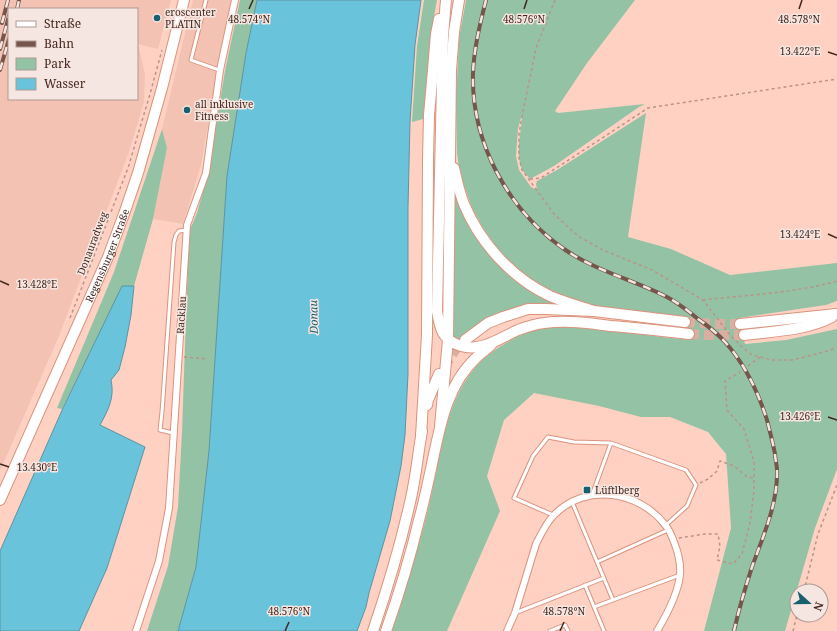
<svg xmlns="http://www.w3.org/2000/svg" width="837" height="631" font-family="'Noto Serif',serif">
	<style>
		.built { fill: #f3c2b3; fill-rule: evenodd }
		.green { fill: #93c2a5 }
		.water { fill: #68c3db; stroke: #5d94a2 }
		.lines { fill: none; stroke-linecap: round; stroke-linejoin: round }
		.primary-tunnel { stroke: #d9afa2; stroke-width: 10; stroke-dasharray: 10 5; stroke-linecap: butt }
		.service-casing { stroke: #da937d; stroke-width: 5 }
		.minor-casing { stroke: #da937d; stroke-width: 8 }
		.primary-casing { stroke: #da937d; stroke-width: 12 }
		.path { stroke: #bb9387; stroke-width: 1.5; stroke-dasharray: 3 3; stroke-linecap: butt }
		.service { stroke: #fff; stroke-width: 3 }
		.minor { stroke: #fff; stroke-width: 6 }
		.primary { stroke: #fff; stroke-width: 10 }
		.rail-casing { stroke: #76554b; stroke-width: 4 }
		.rail { stroke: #f6e6e1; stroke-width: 2.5; stroke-dasharray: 8; stroke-linecap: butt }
		.ticks { fill: none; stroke: #42261d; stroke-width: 1.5 }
		.poi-dot { fill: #185f70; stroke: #f6e6e1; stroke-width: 1.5 }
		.labels { text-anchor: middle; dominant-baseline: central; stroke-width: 3; stroke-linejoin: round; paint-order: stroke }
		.poi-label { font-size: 10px; fill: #42261d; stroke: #f6e6e1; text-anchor: start }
		.street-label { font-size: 10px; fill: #42261d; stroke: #f6e6e1 }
		.water-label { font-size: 11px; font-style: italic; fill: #125d6f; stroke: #f6e6e1 }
		.ticks-label { font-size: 10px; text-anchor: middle; fill: #42261d; stroke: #f6e6e1; stroke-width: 3; stroke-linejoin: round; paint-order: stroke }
	</style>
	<rect width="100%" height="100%" fill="#ffd1c3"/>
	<path class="built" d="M0 0H171L158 49 138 44 145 74 144 102 129 152 59 336 0 471ZM9 9H137V99H9Z
		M193 0H233L221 52 201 165 183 224 153 219 167 148 162 129Z"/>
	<path class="green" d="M240 0H257L246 53 227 176 209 451 196 567 178 631H147L168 566 178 507 182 432 189 232 197 213 208 174 225 71Z
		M424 0H437L431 33 423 119 412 122 417 46Z
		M466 0H635L587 63 555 111 558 113 645 104 639 107 554 166 530 179C528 176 525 174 523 171 514 155 522 131 522 114L518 129 516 156 519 170 531 187 537 190 536 184 537 181 557 170 646 113 628 237 671 249 730 275 837 263V301L826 305 739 318 745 344 786 340 837 329V469L815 528 785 631H704L731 528 726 454 708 432 670 417H641L599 406 534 393 504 420 487 476 500 511 447 631H391C405 588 420 545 430 501 445 441 445 377 506 343 521 334 537 327 554 326 562 326 570 327 578 328 603 329 629 333 654 336 665 337 678 339 690 340L686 317 590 306 546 289 519 272 499 251 483 228 472 208 460 174 457 153 456 100 459 39Z
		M162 129 167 148 153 219 134 286 122 287 62 409 57 408 114 272Z
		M454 182 479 241 488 253 508 273 558 303V305L480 324 459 339 452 336 454 269Z"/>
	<path class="water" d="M257 0H421L415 45 410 122 408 207V374L405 435 401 466 390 521 369 593 366 607 357 631H178L196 567 209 451 227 176 246 53Z
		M122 286H134L131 315 125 347 119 370 111 380C115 398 108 410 100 425L145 447 107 568 79 631H0V551L63 408Z"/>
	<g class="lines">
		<path class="primary-tunnel" d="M685 322 713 324H740
			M689 334 707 335H744
			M444 367 456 349 465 340"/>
		<g class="service-casing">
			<path id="service" d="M206 0 191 60 219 70
				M173 433 160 430 162 412 174 242 176 235 179 231 187 230
				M592 495 611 443
				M572 502 613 600
				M553 515 514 498 533 456 548 437 574 442 611 443 686 470 696 485 687 506 666 525
				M597 562 668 530
				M585 585 604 631
				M594 607 680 575
				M515 613 604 578
				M550 631 565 625 568 631"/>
		</g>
		<g class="minor-casing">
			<path id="minor" d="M136 631 159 561 169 508 187 225 206 173 220 70 235 0
				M507 631 515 613 536 544C541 534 546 523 554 515 586 482 640 491 666 526 670 531 672 537 674 542 678 552 681 564 680 575 678 593 666 616 657 631"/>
		</g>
		<g class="primary-casing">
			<g id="primary">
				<path d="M446 0 443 36 437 311C440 329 442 340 461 346 482 352 500 338 518 330 526 327 535 324 544 323 566 320 589 323 611 326 637 328 663 331 689 334"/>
				<path d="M454 168C457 180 459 192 464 204 480 243 512 278 550 296 564 302 579 306 594 311"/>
				<path d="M740 324 836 314"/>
				<path d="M744 335C773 331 805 331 832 317"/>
				<path d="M465 340 488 323 503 317 528 309H545L594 311 685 322"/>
				<path d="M427 405 428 400 439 374"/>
				<path d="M440 426 448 340 451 70 454 32 459 0"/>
				<path d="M421 436 427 335 428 160 429 115 433 70 436 34 439 19"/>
				<path id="s1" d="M0 500 108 257 124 214 138 173 162 88 184 0"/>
				<path d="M373 631C388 587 401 543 411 498 416 476 418 453 422 431"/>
				<path d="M386 631C399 594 410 558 419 520 424 502 428 483 432 464 440 426 447 384 477 357 481 353 487 349 491 345"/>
			</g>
		</g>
		<path class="path" d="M555 0 536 48 522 116 519 134V158L522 170 554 214 578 236 603 250 652 270 703 300 730 335 743 348 752 355 760 357 773 360H792L813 355 837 348
			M530 179 541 178 648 108 837 79
			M703 300C747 295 795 293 837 281
			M70 318 128 168 150 94 162 50
			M184 357 208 359
			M748 366 760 357
			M700 483 708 479 717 471 720 461 734 466 746 476 753 478
			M679 538 705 534H718L720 546 717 560 733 564 742 554 750 523 754 490V462L744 429 727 410 725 381 740 372
			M804 591 818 534 837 485
			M793 631 797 615"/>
		<use href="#service" class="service"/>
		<use href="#minor" class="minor"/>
		<use href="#primary" class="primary"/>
		<g class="rail-casing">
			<path id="rail" d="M486 0C480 24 474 48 473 73 471 142 508 210 564 249 594 270 630 279 663 295 676 301 687 310 698 319 708 326 717 333 725 342 745 364 758 392 767 420 770 432 773 443 775 454 775 459 777 465 777 470 778 504 763 536 752 567 745 588 739 609 734 631
				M17 9 19 0
				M2 23 8 0
				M0 49 9 16
				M0 70 9 39"/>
		</g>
		<use href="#rail" class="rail"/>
	</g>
	<path class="ticks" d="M249 9 253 0M524 9 527 0M799 9 802 0M828 52 837 55M828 234 837 238M0 281 9 285M828 417 837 420M0 464 9 467M285 631 289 622M560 631 564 622"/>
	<g class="poi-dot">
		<circle cx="157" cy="18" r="4"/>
		<circle cx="187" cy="110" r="4"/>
		<rect x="583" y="486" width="8" height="8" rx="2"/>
	</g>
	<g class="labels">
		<g class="poi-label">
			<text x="165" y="12">eroscenter<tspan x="165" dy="12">PLATIN</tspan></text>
			<text x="195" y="104">all inklusive<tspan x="195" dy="12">Fitness</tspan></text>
			<text x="595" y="490">Lüftlberg</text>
		</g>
		<g class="street-label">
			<text transform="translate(92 243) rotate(-69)">Donauradweg</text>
			<text stroke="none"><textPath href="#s1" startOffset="267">Regensburger Straße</textPath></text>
			<text transform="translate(181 315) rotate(-86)">Racklau</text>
		</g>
		<g class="water-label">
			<text transform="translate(313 317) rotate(-91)">Donau</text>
		</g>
	</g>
	<g class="ticks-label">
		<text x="249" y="23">48.574°N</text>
		<text x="524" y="23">48.576°N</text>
		<text x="799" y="23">48.578°N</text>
		<text x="800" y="55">13.422°E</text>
		<text x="800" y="238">13.424°E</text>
		<text x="37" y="288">13.428°E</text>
		<text x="800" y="420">13.426°E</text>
		<text x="37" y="471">13.430°E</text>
		<text x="289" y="615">48.576°N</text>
		<text x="564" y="615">48.578°N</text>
	</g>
	<rect x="8" y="8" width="130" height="92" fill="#f6e6e1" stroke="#ae9993"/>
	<rect x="16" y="21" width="20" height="6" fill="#ffffff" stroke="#ae9993"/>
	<text x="44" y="28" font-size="12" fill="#42261d">Straße</text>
	<rect x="16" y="41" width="20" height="6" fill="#76554b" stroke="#ae9993"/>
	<text x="44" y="48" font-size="12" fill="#42261d">Bahn</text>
	<rect x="16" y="58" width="20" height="12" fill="#93c2a5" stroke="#ae9993"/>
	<text x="44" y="68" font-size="12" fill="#42261d">Park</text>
	<rect x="16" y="78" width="20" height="12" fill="#68c3db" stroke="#ae9993"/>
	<text x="44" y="88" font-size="12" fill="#42261d">Wasser</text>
	<g transform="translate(809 603) rotate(111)"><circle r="19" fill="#f6e6e1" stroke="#ae9993"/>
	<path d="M0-3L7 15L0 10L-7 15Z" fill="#185f70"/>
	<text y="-6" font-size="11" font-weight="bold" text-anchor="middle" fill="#42261d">N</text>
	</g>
</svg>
